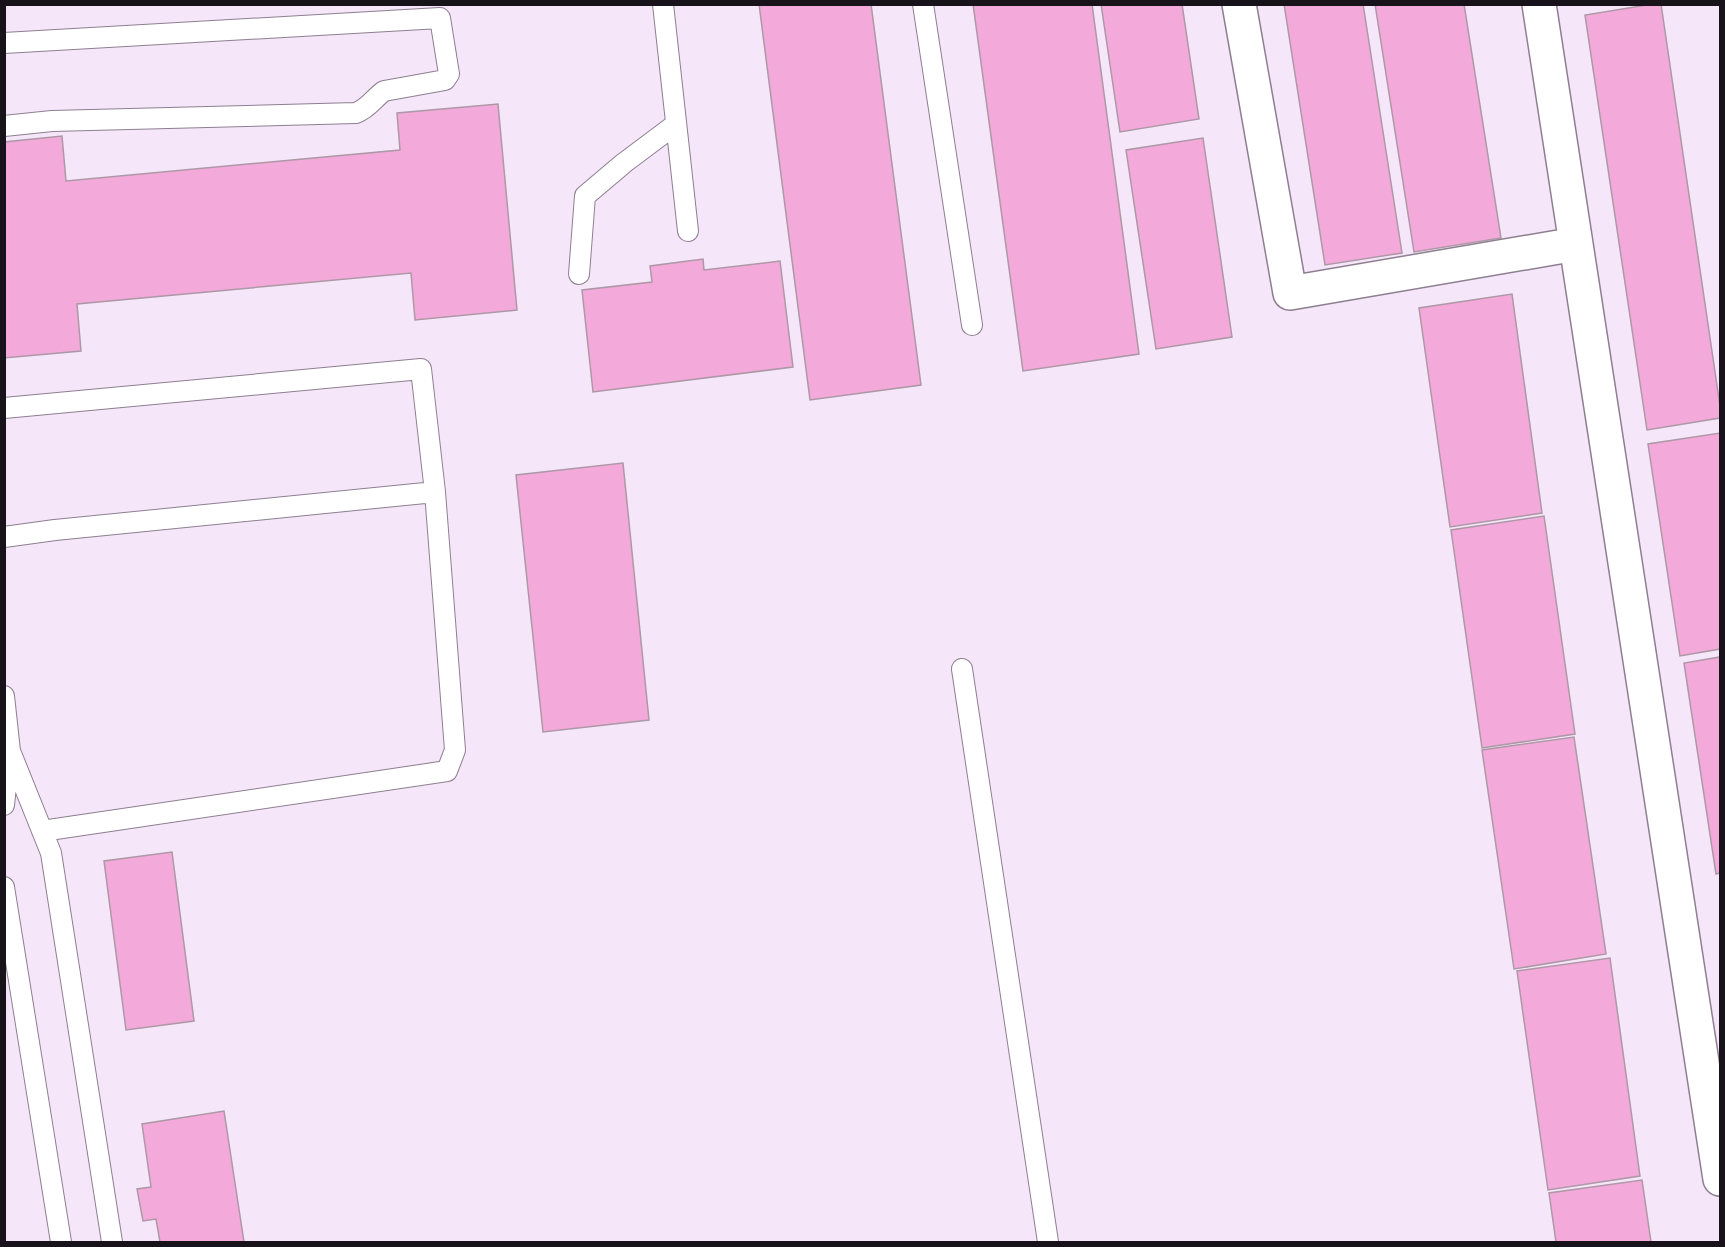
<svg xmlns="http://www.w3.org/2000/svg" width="1725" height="1247" font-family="Quicksand,sans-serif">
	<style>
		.building { fill: #f3a9da; stroke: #ad98a5; stroke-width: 1.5 }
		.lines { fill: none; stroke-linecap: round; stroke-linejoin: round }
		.lane-casing { stroke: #8d7f90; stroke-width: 22 }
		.street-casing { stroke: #8d7f90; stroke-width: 36 }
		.lane { stroke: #fff; stroke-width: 20 }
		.street { stroke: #fff; stroke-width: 33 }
	</style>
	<rect width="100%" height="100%" fill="#f6e6fa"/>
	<path class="building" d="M759 4H871L921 385 810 400Z
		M973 4H1092L1139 354 1023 371Z
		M1101 4H1182L1199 119 1120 132Z
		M1284 4H1363L1402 253 1325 265Z
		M1375 4H1464L1501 238 1414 252Z
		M1653 4H1661L1720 406V418L1647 430 1585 15Z
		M498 104 517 310 415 320 411 273 77 304 81 351 4 358V142L62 136 66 181 400 150 397 113Z
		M1203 138 1232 337 1156 349 1126 150Z
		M703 259 704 270 780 261 793 367 593 392 582 290 652 282 650 266Z
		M1512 294 1542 513 1450 527 1419 308Z
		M1720 433V649L1680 656 1648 444Z
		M623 463 649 720 543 732 516 475Z
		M1544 516 1575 734 1482 748 1451 530Z
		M1720 657V873L1716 874 1684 663Z
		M1574 737 1606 954 1514 969 1482 750Z
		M172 852 194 1021 126 1030 104 861Z
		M1610 958 1640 1176 1548 1190 1517 971Z
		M224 1111 244 1242H160L156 1219 143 1221 137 1189 151 1187 142 1124Z
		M1642 1180 1651 1242H1556L1549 1193Z"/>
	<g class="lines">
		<g class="lane-casing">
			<path id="lane" d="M663 4 688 231
				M923 4 972 325
				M4 43 440 18 449 74 445 80 384 91C373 99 369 108 356 113L52 121 4 126
				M579 274 585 196 624 163 676 124
				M4 408 421 369 435 492 455 750 447 771 42 831
				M4 537 55 530 435 492
				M962 669 1048 1242
				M4 696 10 751 4 805
				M10 751 51 853 112 1242
				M4 887 61 1242"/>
		</g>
		<g class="street-casing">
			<path id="street" d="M1239 4 1290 293 1576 244
				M1539 4 1720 1179"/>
		</g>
		<use href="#lane" class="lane"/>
		<use href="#street" class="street"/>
	</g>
	<rect width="1725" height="1247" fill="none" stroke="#18131a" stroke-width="12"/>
</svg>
